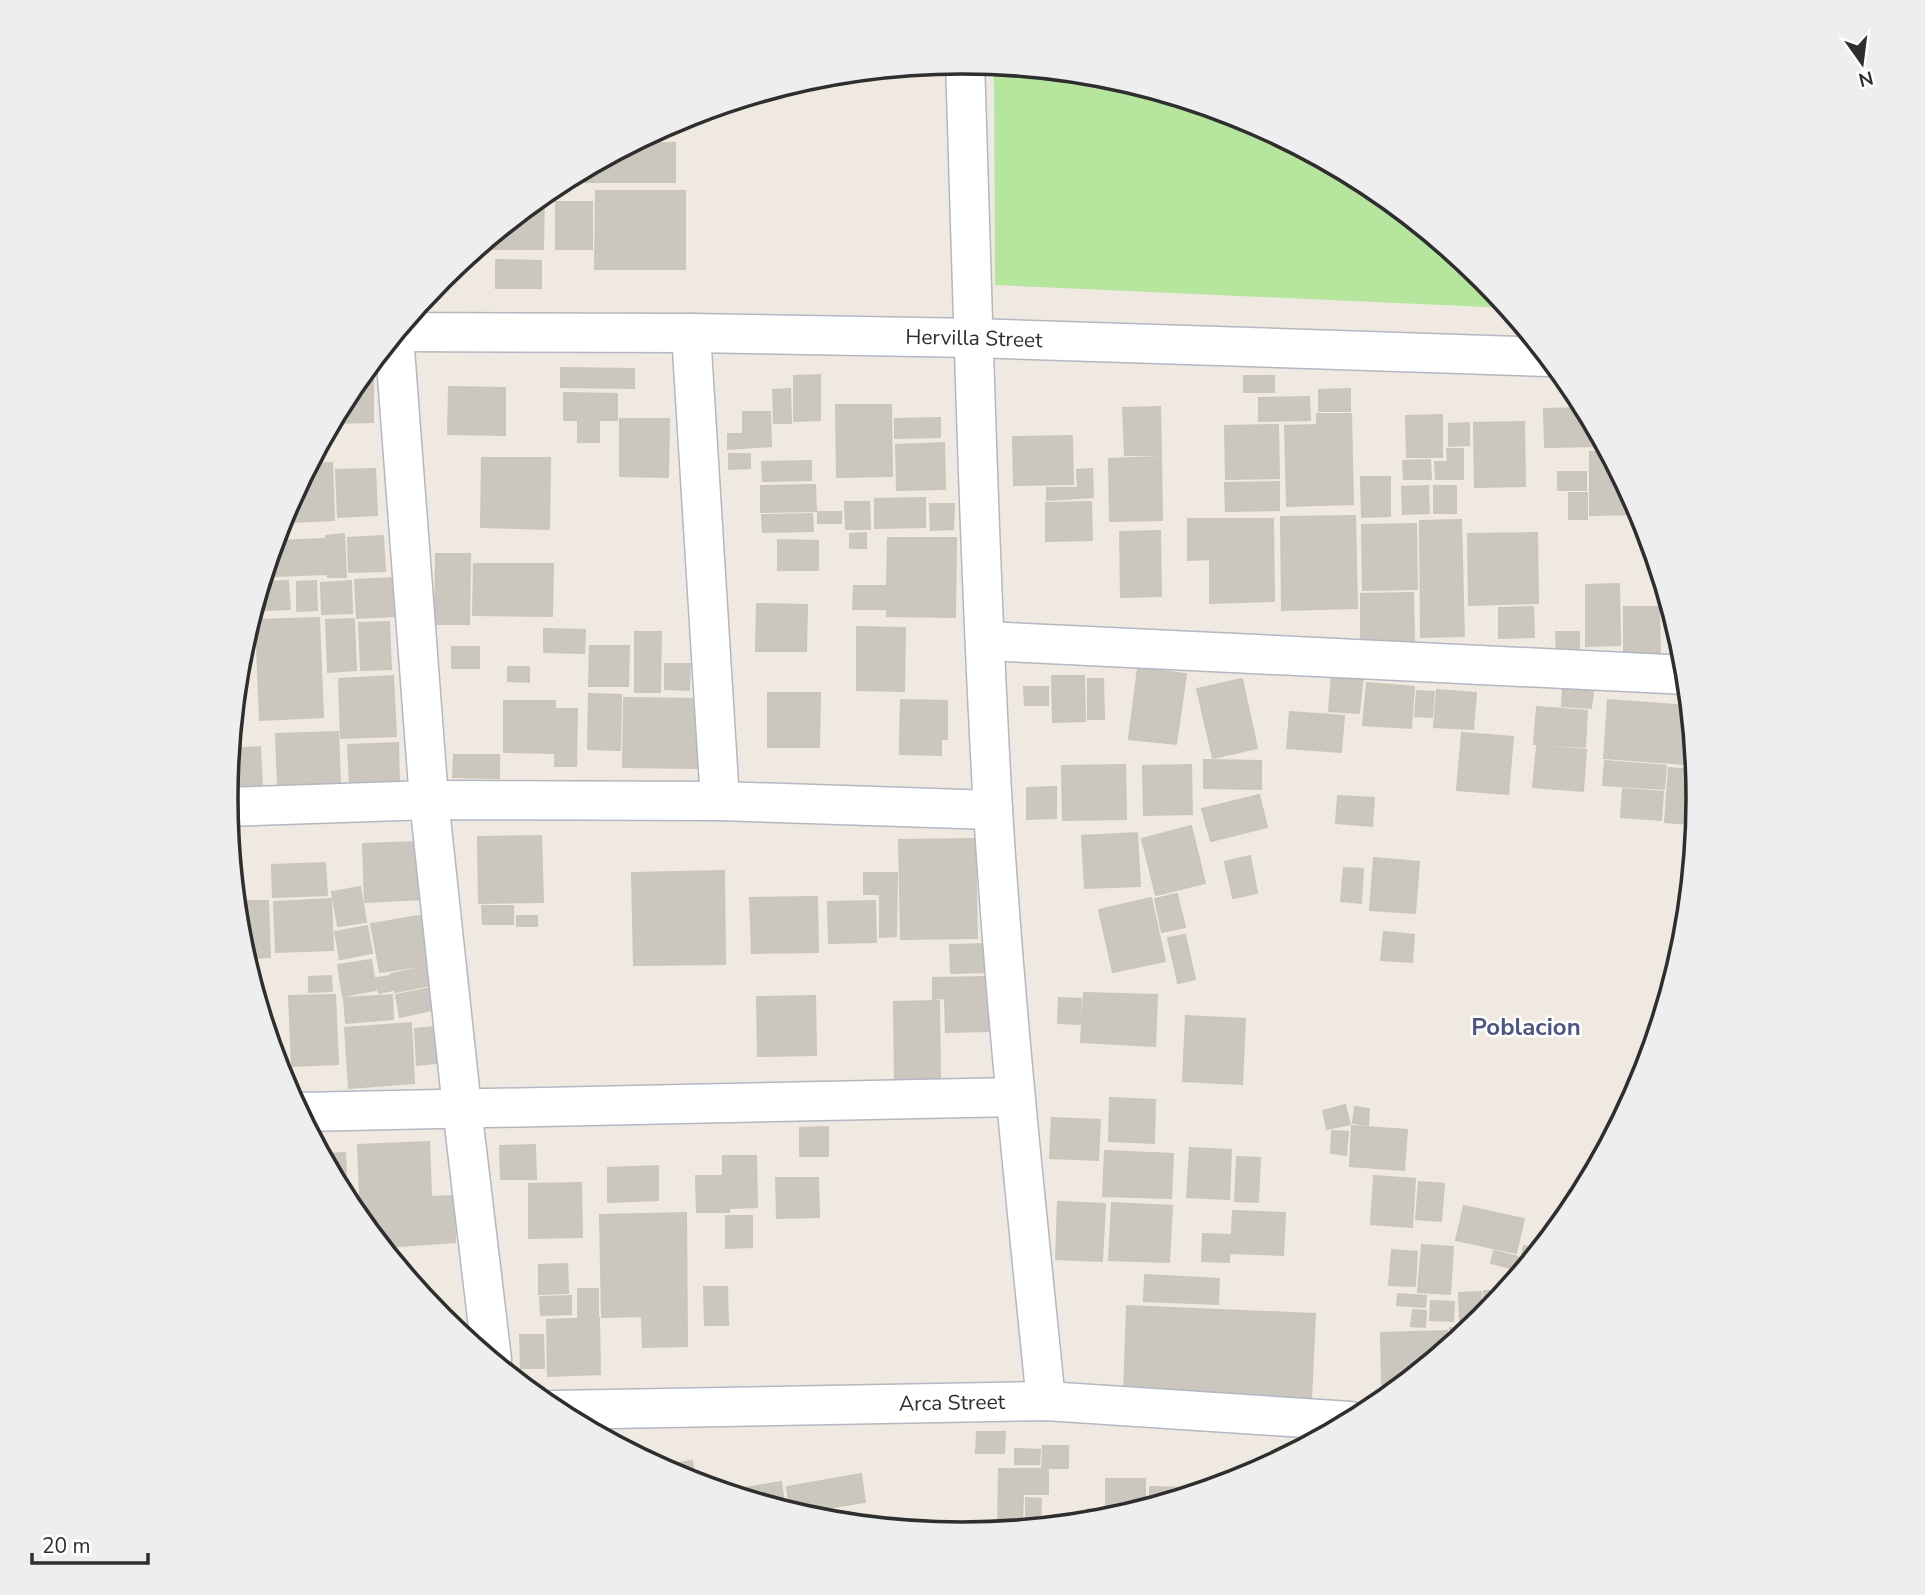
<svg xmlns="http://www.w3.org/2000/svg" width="1925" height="1595" font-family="'Nunito Sans',sans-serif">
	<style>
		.green { fill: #b6e59e }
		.building { fill: #cbc7bf; stroke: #cbc5ba; stroke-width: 2 }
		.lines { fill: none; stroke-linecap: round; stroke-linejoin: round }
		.minor-casing { stroke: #b4b7c1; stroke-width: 41 }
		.minor { stroke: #fff; stroke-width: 38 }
		.labels { text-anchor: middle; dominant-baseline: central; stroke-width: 5; stroke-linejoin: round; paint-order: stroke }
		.street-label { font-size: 21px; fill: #2e2e2e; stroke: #fff }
		.quarter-label { font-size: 24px; font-weight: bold; fill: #4d5680; stroke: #fff }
		.rim { fill: none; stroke: #2e2e2e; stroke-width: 3.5 }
	</style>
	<rect width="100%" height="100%" fill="#efe9e1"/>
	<path class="green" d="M994 64 1107 75 1245 117 1372 186 1483 277 1508 308 995 285Z"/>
	<path class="building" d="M632 143H675V182H564V179Z
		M596 191H685V269H595Z
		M544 194 543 249H482V244Z
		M556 202H592V249H556Z
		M496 260 541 261V288H496Z
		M561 368 634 369V388L561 387Z
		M820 375V420L794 421V376Z
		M360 376H373V422L332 423 351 388Z
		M1244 376H1274V392H1244Z
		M449 387 505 388V435L448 434Z
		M790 389 791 423H774L773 390Z
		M1350 389V411H1319V390Z
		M564 393 617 394V420H599V442H578V420H564Z
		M1309 397 1310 420 1259 421V398Z
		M836 405H891L892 476 837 477Z
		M1160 407 1161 455H1125L1123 408Z
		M1585 408 1600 437 1601 446 1545 447 1544 409Z
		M743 412H770L771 446 728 449V434H743Z
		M1317 414H1351L1353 504 1287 506 1285 426 1317 425Z
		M1442 415V457H1407L1406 416Z
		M940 418V437L895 438V419Z
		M620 419H669L668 477 620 476Z
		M1524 422 1525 486 1475 487 1474 423Z
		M1469 423V445L1449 446V424Z
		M1278 425 1279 478 1226 479 1225 426Z
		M1072 436 1073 484 1014 485 1013 437Z
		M944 443 945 489 897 490 896 445Z
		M1447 449H1463V479H1436L1435 462H1448Z
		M1608 451 1642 514 1590 515V452Z
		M729 454H750V468L729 469Z
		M1161 457 1162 520 1110 521 1109 459Z
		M482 458H550L549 529 481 527Z
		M1430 460 1431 479H1404L1403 461Z
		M811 461V480L763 481 762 462Z
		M332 463 334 520 290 522V502L310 464Z
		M375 469 377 515 338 517 336 470Z
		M1092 469 1093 497 1047 500V488H1078L1077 470Z
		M1558 472H1586V490H1558Z
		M1361 477H1390V516L1362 517Z
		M1279 482V510L1226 511 1225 483Z
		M815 485 816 511 761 512V486Z
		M1428 486 1429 513 1403 514 1402 487Z
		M1434 486H1456V513H1434Z
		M1569 493H1587V519H1569Z
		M925 498V527L875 528V499Z
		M845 502H869L870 529H846Z
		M1091 502 1092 540 1046 541V503Z
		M930 504H954L953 529 931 530Z
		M818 512H841V523H818Z
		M812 514 813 531 763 532 762 515Z
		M1355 516 1357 608 1282 610 1281 517Z
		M1188 519H1273L1274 601 1210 603V559L1188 560Z
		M1461 520 1464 636 1421 637 1420 521Z
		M1416 524 1417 589 1363 590 1362 525Z
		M1160 531 1161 596 1121 597 1120 532Z
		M866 533V548H850V534Z
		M1537 533 1538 603 1469 605 1468 534Z
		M344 534 346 577H328L326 536Z
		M383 536 385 571 349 572 348 538Z
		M888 538H956L955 617 887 616V609H853L854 586H887Z
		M324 539 326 574 275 576V541Z
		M778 540 818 541V570H778Z
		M271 552 273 579H263Z
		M436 554H470L469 624H435Z
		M474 564H553L552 616 473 615Z
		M394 578 395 616 357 618 355 580Z
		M288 581 290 609 264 610 263 582Z
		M316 581 317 610 297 611V582Z
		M351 581 352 613 322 614 321 583Z
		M1619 584 1620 645 1586 646V585Z
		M1413 593 1414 641H1361V594Z
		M757 604 807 605 806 651H756Z
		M1533 607 1534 637 1499 638V608Z
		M1624 607H1659L1660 659H1624Z
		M319 618 323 717 260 720 256 620Z
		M354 619 356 670 328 672 326 620Z
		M389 622 391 669 361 670 359 623Z
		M857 627 905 628 904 691 857 690Z
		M544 629 585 630 584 653 544 652Z
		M635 632H661L660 692H635Z
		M1556 632H1579V652H1557Z
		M590 646H629L628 686H589Z
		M452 647H479V668H452Z
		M665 664H690L689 690 665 689Z
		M508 667H529V682L508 681Z
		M1138 668 1186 674 1176 744 1129 739Z
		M1332 673 1363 675 1359 713 1329 711Z
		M393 676 396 736 341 738 339 679Z
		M1052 676H1084L1085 721 1053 722Z
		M1088 679H1103L1104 719H1088Z
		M1242 679 1257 748 1213 758 1197 689Z
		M1367 683 1414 687 1411 728 1363 725Z
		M1024 687H1048V705H1025Z
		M1563 689 1593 692 1591 708 1562 706Z
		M1437 690 1476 693 1473 729 1434 727Z
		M1417 691 1434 692 1432 717 1415 716Z
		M768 693H820L819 747H768Z
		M589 694 621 695 620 750 588 749Z
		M624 698 699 699 698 768 623 767Z
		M901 700 947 701V739H900Z
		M1608 700 1688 706 1684 764 1604 758Z
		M504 701H555L554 753 504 752Z
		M1537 707 1587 711 1585 747 1534 744Z
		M556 709H577L576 766H555Z
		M1290 712 1344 716 1341 752 1287 748Z
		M338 732 340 783 278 786 276 734Z
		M1462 733 1513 737 1508 794 1457 790Z
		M900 741H941V755L900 754Z
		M398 743 399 783 350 785 348 745Z
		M1537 746 1586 750 1583 791 1533 787Z
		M260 747 262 788 227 790 231 749Z
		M454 755H499V778L453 777Z
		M1204 760 1261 761V789L1204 788Z
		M1605 761 1666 766 1664 789 1603 785Z
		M1125 765 1126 819 1063 820 1062 766Z
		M1191 765 1192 814 1144 815 1143 766Z
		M1669 768 1695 770 1690 824 1665 822Z
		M1056 787V818L1027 819V788Z
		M1623 789 1663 792 1661 820 1621 817Z
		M1259 795 1267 827 1211 841 1202 809Z
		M1338 796 1374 798 1372 826 1336 823Z
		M1191 826 1205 883 1156 895 1142 839Z
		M1137 833 1140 886 1085 888 1082 836Z
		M541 836 543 902 479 903 478 837Z
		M975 839 977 938 901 939 899 840Z
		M420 842 423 899 365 902 363 844Z
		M1250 856 1257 893 1233 898 1225 862Z
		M1374 858 1419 862 1415 913 1370 910Z
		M325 863 327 895 273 897 272 865Z
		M1344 868 1363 869 1361 903 1341 901Z
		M724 871 725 964 634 965 632 873Z
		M864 873H897L896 936 880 937V894H864Z
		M360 887 366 922 338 926 332 892Z
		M1177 894 1185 927 1162 932 1155 899Z
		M817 897 818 952 752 953 750 898Z
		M1151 898 1165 961 1113 972 1099 910Z
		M331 899 333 950 276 952 274 902Z
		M244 901H268L270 957 246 958Z
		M875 901 876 942 829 943 828 902Z
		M482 906H513V924H483Z
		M425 915 434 964 380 972 371 924Z
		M517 916H537V926H517Z
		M367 926 372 953 340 959 335 932Z
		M1384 932 1414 935 1412 962 1381 960Z
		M1185 935 1195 979 1178 983 1168 938Z
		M987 944V972L951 973 950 945Z
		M371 960 376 990 343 996 338 965Z
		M431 966 435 984 395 992 391 974Z
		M331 976 332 991 309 992V977Z
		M390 976 393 990 379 993 376 978Z
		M989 977 990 1031 946 1032 945 998 933 999V978Z
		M431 988 436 1009 400 1017 396 995Z
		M1084 993 1157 995 1155 1046 1081 1042Z
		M335 995 338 1064 292 1066 289 996Z
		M392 995 393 1019 346 1023 344 998Z
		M815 996 816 1055 758 1056 757 997Z
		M1059 998 1081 999 1080 1024 1058 1023Z
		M939 1001 940 1080 895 1081 894 1002Z
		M1186 1016 1245 1019 1242 1084 1183 1081Z
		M411 1023 414 1083 349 1088 345 1028Z
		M445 1026 447 1062 417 1065 415 1029Z
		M1110 1098 1155 1100 1154 1143 1109 1141Z
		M1345 1105 1350 1124 1327 1129 1323 1111Z
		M1355 1107 1369 1109 1368 1125 1353 1123Z
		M1052 1118 1100 1120 1098 1160 1050 1158Z
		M1352 1126 1407 1130 1404 1170 1350 1166Z
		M828 1127V1156H800V1128Z
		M1332 1131 1348 1132 1346 1155 1331 1153Z
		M429 1142 431 1197 454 1196 455 1242 384 1247 361 1220 358 1145Z
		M535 1145 536 1179H501L500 1146Z
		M1190 1148 1231 1150 1229 1199 1187 1197Z
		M1105 1151 1173 1154 1171 1198 1103 1196Z
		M345 1153 347 1201 322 1154Z
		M723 1156H756L757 1207 729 1208V1212H697L696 1176H723Z
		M1237 1157 1260 1158 1258 1202 1235 1201Z
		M658 1166V1200L608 1202V1168Z
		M1374 1176 1415 1179 1412 1227 1371 1224Z
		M776 1178H818L819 1217 777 1218Z
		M1419 1182 1444 1184 1441 1221 1416 1219Z
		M581 1183 582 1237 529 1238V1184Z
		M1058 1202 1105 1204 1102 1261 1056 1259Z
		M1112 1203 1172 1206 1169 1262 1109 1260Z
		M1464 1206 1524 1219 1516 1253 1456 1240Z
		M1233 1211 1285 1213 1283 1255 1231 1253Z
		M686 1213 687 1346 643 1347 642 1316 602 1317 600 1215Z
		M726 1216H752V1247L726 1248Z
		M1203 1234 1230 1235 1229 1262 1202 1261Z
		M1422 1245 1453 1247 1450 1294 1418 1292Z
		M1524 1246 1539 1249 1521 1272H1518Z
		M1392 1250 1417 1252 1415 1286 1389 1285Z
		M1494 1251 1518 1257 1515 1269 1491 1263Z
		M567 1264 568 1293 539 1294V1265Z
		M1145 1275 1219 1279 1218 1304 1144 1301Z
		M704 1287H727L728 1325H705Z
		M578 1289H598V1317H578Z
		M1484 1291H1506L1485 1316Z
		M1481 1292V1320H1460L1459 1293Z
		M1398 1294 1426 1296 1425 1307 1397 1305Z
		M571 1296V1314L541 1315 540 1297Z
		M1431 1301 1454 1302 1453 1321 1430 1320Z
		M1127 1306 1315 1314 1311 1400 1124 1392Z
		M1413 1310 1426 1311 1425 1327 1411 1326Z
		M599 1318 600 1374 548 1376 547 1320Z
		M1450 1328H1471L1451 1345Z
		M1447 1331V1348L1403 1383 1382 1384 1381 1333Z
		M520 1335H543L544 1368H521Z
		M977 1432H1005L1004 1453H976Z
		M1043 1446H1068V1468H1042Z
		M1015 1449 1040 1450 1039 1464H1015Z
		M692 1461 695 1478 687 1479 680 1478 660 1466Z
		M999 1469H1048V1494H1023L1022 1528 998 1530Z
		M861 1474 865 1502 797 1513 790 1511 787 1487Z
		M1106 1479H1145V1508L1106 1520Z
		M781 1482 785 1509 728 1492V1491Z
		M1150 1487 1190 1488V1494L1150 1506Z
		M1026 1498 1041 1499 1040 1526 1026 1527Z
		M1088 1509H1105V1520L1087 1521Z
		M850 1512 853 1523 817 1519Z"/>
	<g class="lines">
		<g class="minor-casing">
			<g id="minor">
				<path d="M965 61C973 311 979 561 993 810 1005 1007 1026 1204 1046 1401"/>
				<path id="s1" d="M396 332 691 333 974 338 1549 357"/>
				<path d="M691 333 720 801"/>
				<path d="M394 336 429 800 462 1108 492 1360"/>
				<path d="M986 641 1687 675"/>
				<path d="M227 807 429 800 720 801 993 810"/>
				<path d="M300 1112 1015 1097"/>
				<path id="s2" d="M553 1410 1046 1401 1350 1421"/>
			</g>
		</g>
		<use href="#minor" class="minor"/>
	</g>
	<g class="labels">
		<g class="street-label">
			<text stroke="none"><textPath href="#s1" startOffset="578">Hervilla Street</textPath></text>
			<text stroke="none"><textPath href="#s2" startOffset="399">Arca Street</textPath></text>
		</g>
		<g class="quarter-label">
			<text x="1526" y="1027">Poblacion</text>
		</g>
	</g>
	<path d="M0 0H1925V1595H0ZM238 798a724 724 0 1 1 1448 0a724 724 0 1 1-1448 0Z" fill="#eee" fill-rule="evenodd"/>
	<path class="rim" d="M238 798a724 724 0 1 1 1448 0a724 724 0 1 1-1448 0Z"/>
	<g transform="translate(1862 63) rotate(166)" stroke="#ffffff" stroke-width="5" paint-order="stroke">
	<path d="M0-5L12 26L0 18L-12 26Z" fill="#2e2e2e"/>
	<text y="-10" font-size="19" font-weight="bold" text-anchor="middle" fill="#2e2e2e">N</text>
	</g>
	<path d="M32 1553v10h116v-10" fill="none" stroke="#2e2e2e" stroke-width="3.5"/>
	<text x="42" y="1553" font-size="21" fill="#2e2e2e" stroke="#ffffff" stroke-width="5" paint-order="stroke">20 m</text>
</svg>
